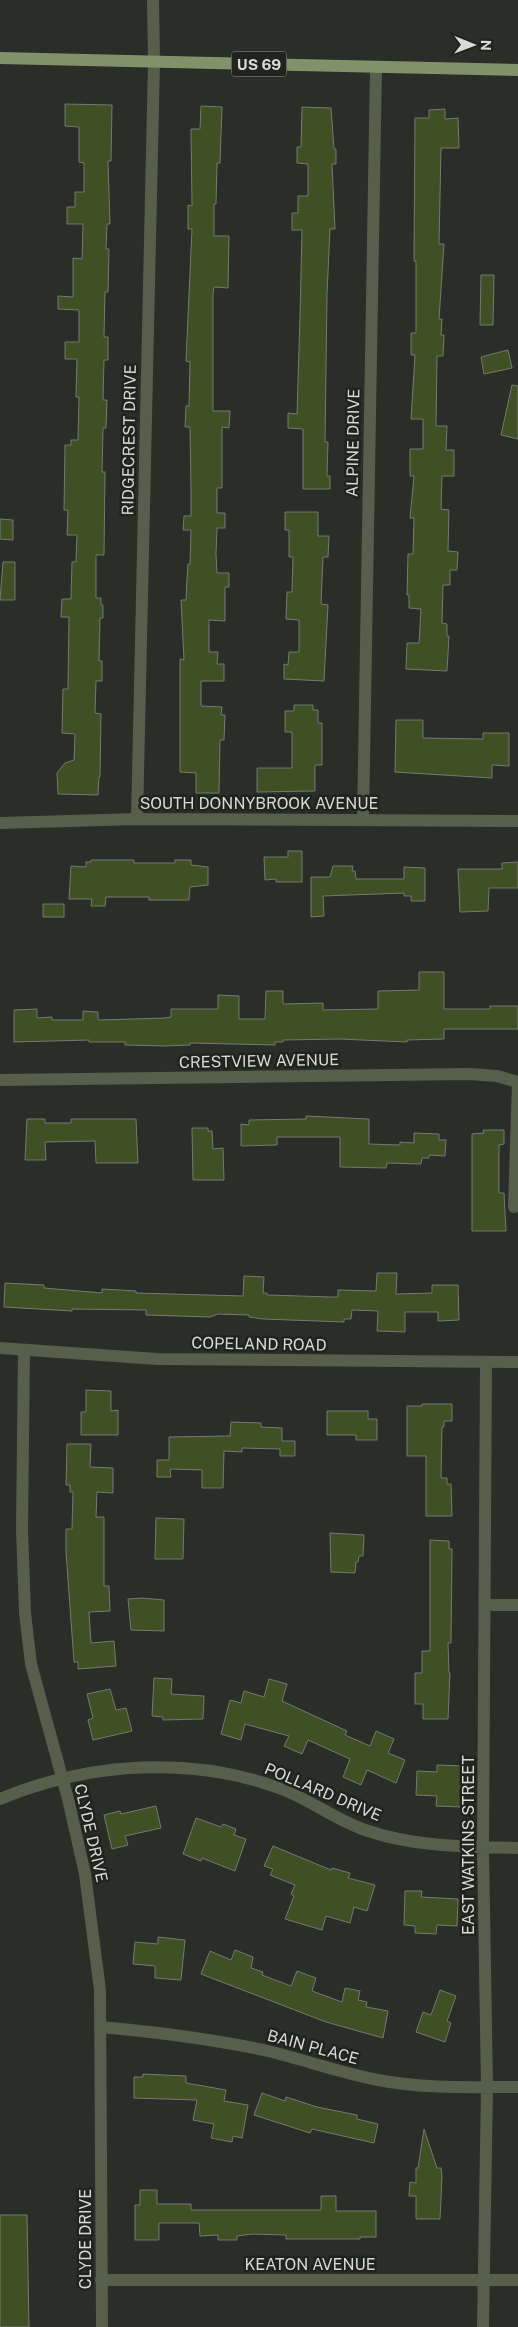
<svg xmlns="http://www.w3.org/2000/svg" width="518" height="2327" font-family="'Public Sans',sans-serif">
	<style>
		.building { fill: #3e5024; stroke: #767973 }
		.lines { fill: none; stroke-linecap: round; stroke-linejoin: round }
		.minor { stroke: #565f4c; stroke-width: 12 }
		.tertiary { stroke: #565f4c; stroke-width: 12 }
		.primary { stroke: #80926a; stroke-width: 12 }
		.labels { text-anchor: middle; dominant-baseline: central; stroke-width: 5; stroke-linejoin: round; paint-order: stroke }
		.shield { fill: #21231e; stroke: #a1a39f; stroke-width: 1 }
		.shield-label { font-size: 15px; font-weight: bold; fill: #d8dad6 }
		.street-label { font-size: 16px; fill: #d8dad6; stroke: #21231e }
	</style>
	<rect width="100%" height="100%" fill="#2a2d28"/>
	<path class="building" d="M65 104 112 105 111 161H108L110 224H107L106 249H109L108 292H105L104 337H108V360H104L103 400H107L106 428H103L102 472H105L104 555H96V598H101V605H103V618H100L99 661H102V681H96L95 713 101 714 100 777H99L98 795 58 794 57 773 65 763 74 760 75 734 62 733 63 689H68L69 617H61L62 599H71L72 562H76L77 535H67L68 510H64L65 445H71V440H78L79 397H76L77 359H65V342H79V310L58 309V296L73 297V258L82 259 83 224H67V207H75V192H84V163L79 162V127L65 126Z
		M201 106 222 107 220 163H217L216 204H214V236H229L228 288 214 287 213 294V411H230L229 428 222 427V488H217V513H225V528H217L216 554 217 573H229V587H225V621L209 620V652H218L217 664H224V681H201V706L222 707 221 715H225L224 740H220L219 793H196V773L180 772V659L184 660 181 600H186L187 579 188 564H190L191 530H183L184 516H191V488L190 427H185L186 406H189L190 362 186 361 192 229H188V205L192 206 191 129H200Z
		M302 107 331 108 334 149H336V164H332L335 229H330L327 294 325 442H328L327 476H330V489H303V429L288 428V413L297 414 300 317 302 230H292V213H298V196H308V164L297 163V147H301Z
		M445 109V119L458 118 459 148H441L439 244H444L439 319H442L441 335H444L443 356H437L436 426H447L446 450H454V476H442L441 509 449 510 448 551 458 552 457 570H450V585H443L442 623 447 624V636H449L447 671 406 669 407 643H419L421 609 409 608V595H407L408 554H413L414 518H410L414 476H410V449H423V419H411L415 355H411V333H416V261H414L415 118H429V110Z
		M481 275H494L493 325H480Z
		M508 350 512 368 484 374 481 357Z
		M512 385 518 386V439L501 435Z
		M285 512H318V536H329L328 557H323L321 604 328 605 324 681 284 679V664L288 665 289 652H299V620L286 619 287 592H292L293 557H289V530H285Z
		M0 519 13 520V540L0 539Z
		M3 562H15V600H0Z
		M294 705H313V710H318V723H322V765H315V791L257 792V768H292V732H285V711H294Z
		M396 720H423V738L483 739V733H509V766L492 765V778L395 772Z
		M288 851H302V882H276V879L265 880 264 857H288Z
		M91 860H134V863H175V860H191V865L208 867V885L190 887 189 900H149V897H106L105 906H91L92 899H69L71 866 86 867V862H91Z
		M518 862V888H489L488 911 460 912 458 869H502V863Z
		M333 866H353L352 871H355L356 879H404V867L425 868V901H411V896H404V893L323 896 324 916 311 917V877H330Z
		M43 904H64V917H43Z
		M419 972H444V1009H490V1006H518V1029H444V1039L407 1040V1042L339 1039 283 1040V1042H275V1045L190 1043V1045L164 1046 125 1045V1042H89V1040L14 1042V1010L37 1009V1018L52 1017V1020H83V1011L98 1012V1020L165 1018 171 1017V1009H218V995L239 996V1019H265L266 991H283V1004L323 1003V1010L378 1009V991L419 990Z
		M306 1116 369 1119V1144L400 1145V1142L414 1143V1133L439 1134V1140H446L445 1156 429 1155V1158H422L421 1164 387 1163 386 1168 340 1167V1137H277V1145L241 1146V1124L249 1125V1120L306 1119Z
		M27 1119H45V1123H71V1119H136L138 1163H96L95 1141 45 1142 46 1160H25Z
		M192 1128H208V1131H212L213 1149 223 1148 224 1180H193Z
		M483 1130H504V1144L499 1145V1193H504L506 1231H472V1134L484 1133Z
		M377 1273H397L396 1294 432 1293V1285H458L459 1320 438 1321V1312H405V1332L377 1331 378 1311 352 1310 351 1319H344V1322L263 1319 249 1317V1315L218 1314 210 1317 146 1315V1310L72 1309V1311L4 1307 5 1283 44 1285V1288L102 1293V1289L136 1291V1293L243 1296 244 1276 264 1277 263 1293H267V1295L331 1297H338V1290L376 1291Z
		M86 1390 111 1391V1411L118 1410V1435H81V1412H86Z
		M422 1404H452V1421H444V1427H442L441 1478H447V1484H451L452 1516H426V1456H407V1406H422Z
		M327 1411H368V1419H377V1440H356V1435H327Z
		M231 1422 261 1423V1427L282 1428V1441H295V1456H280V1449L242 1448V1452L224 1451 223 1488H202V1470L170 1469 171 1477H157V1460H169V1437L230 1436Z
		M67 1444H91L90 1467 113 1468V1493L97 1492 96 1517H104V1586H109L110 1611 89 1612 91 1643 114 1641 116 1666 78 1669V1662H74L66 1552V1529H72L73 1492H70V1485H66Z
		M156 1518 184 1519 183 1559H155Z
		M330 1533 364 1535 363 1556H359L358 1562H356L355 1573 331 1572Z
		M430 1540 449 1541V1549H452L451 1643H448L449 1673H450L448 1719H423V1704H415V1673H422V1651H430Z
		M142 1598 164 1600V1631L131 1630 128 1599Z
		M154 1678 172 1679 171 1694 204 1696 203 1719 163 1720V1717L152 1716Z
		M269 1679 287 1684 282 1701 347 1731 345 1735 370 1746 376 1731 394 1739 388 1753 405 1760 396 1783 367 1770 361 1785 343 1777 350 1759 308 1740 302 1754 284 1746 289 1736 245 1724 241 1740 221 1734 230 1700 241 1703 244 1691 264 1697Z
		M110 1689 116 1710 126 1708 132 1731 93 1740 88 1720 93 1718 87 1694Z
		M437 1765 462 1766 460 1807 436 1806 437 1796 416 1795 417 1771 437 1772Z
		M156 1806 161 1828 125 1836 128 1845 112 1849 104 1815 120 1811 121 1814Z
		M196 1818 221 1827 223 1824 236 1829 234 1835 246 1839 235 1871 202 1858 201 1861 183 1854Z
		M273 1846 331 1870 332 1868 350 1873 348 1878 375 1885 367 1911 354 1907 350 1923 326 1916 322 1930 285 1919 294 1896 291 1894 295 1885 270 1875 273 1869 264 1866Z
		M405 1891H422L421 1897 458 1899 457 1926 437 1925 436 1934 415 1933V1926L404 1925Z
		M158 1937 185 1940 181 1980 155 1978V1966L133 1964 135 1942 158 1944Z
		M235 1950 253 1957 251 1968 263 1972 262 1975 291 1986 297 1971 316 1978 312 1991 342 2002 345 1988 360 1991 358 2000 367 2002 366 2007 388 2011 383 2038 326 2022 201 1974 210 1951 231 1960Z
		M440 1990 456 1996 447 2021 451 2023 445 2042 416 2032 423 2012 431 2015Z
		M143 2074 186 2076V2083L226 2090 224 2101 248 2105 242 2138 233 2136 232 2142 211 2138 214 2124 193 2120 197 2100 134 2098V2077H143Z
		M262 2093 285 2101 286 2097 317 2107 357 2115V2119L378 2124 374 2143 312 2129 310 2133 254 2115Z
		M424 2129 437 2168H441L442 2176 440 2219H416V2196H409L410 2182 416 2183V2168H418Z
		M140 2190H157V2204H191V2210H321V2196H336V2211H376V2237H360V2239H286V2235L252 2234 237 2236V2240H218V2235L200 2236 199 2223H159V2240H135V2205H140Z
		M0 2215H27L29 2327H0Z"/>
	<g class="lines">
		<path class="minor" d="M137 819 154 62
			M363 820 376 67
			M0 823 137 819 518 821
			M0 1080 469 1074 497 1076 518 1082 514 1207
			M24 1350 22 1530 25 1613 31 1664 68 1799 85 1874 100 1990 102 2327
			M486 1605H518
			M0 1799C88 1762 194 1755 284 1790 312 1801 336 1820 365 1830 414 1847 467 1847 518 1848
			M100 2027C157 2032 213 2039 268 2051 305 2060 341 2073 378 2080 425 2089 471 2087 518 2087
			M101 2280H518
			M483 2327 487 2087 483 1848 486 1362"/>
		<path class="tertiary" d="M153 0 154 62
			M0 1348 157 1359 518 1362"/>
		<path class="primary" d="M0 58 518 70"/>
	</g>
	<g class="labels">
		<rect class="shield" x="231.5" y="51.5" width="55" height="25" rx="4"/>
		<g class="shield-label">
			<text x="259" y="64">US 69</text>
		</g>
		<g class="street-label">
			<text transform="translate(129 440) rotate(-89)">RIDGECREST DRIVE</text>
			<text transform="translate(353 443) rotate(-89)">ALPINE DRIVE</text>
			<text x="259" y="803">SOUTH DONNYBROOK AVENUE</text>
			<text transform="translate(259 1061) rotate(-1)">CRESTVIEW AVENUE</text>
			<text transform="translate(259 1344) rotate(1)">COPELAND ROAD</text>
			<text transform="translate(323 1792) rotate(23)">POLLARD DRIVE</text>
			<text transform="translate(91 1833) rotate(77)">CLYDE DRIVE</text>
			<text transform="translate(468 1845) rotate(-90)">EAST WATKINS STREET</text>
			<text transform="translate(313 2047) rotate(15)">BAIN PLACE</text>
			<text transform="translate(85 2239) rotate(-90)">CLYDE DRIVE</text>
			<text x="310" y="2264">KEATON AVENUE</text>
		</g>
	</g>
	<g transform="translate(473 45) rotate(91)" stroke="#21231e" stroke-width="4" paint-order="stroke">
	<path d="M0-4L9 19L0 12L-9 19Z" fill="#d8dad6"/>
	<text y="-8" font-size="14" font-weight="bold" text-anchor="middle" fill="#d8dad6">N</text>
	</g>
</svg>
